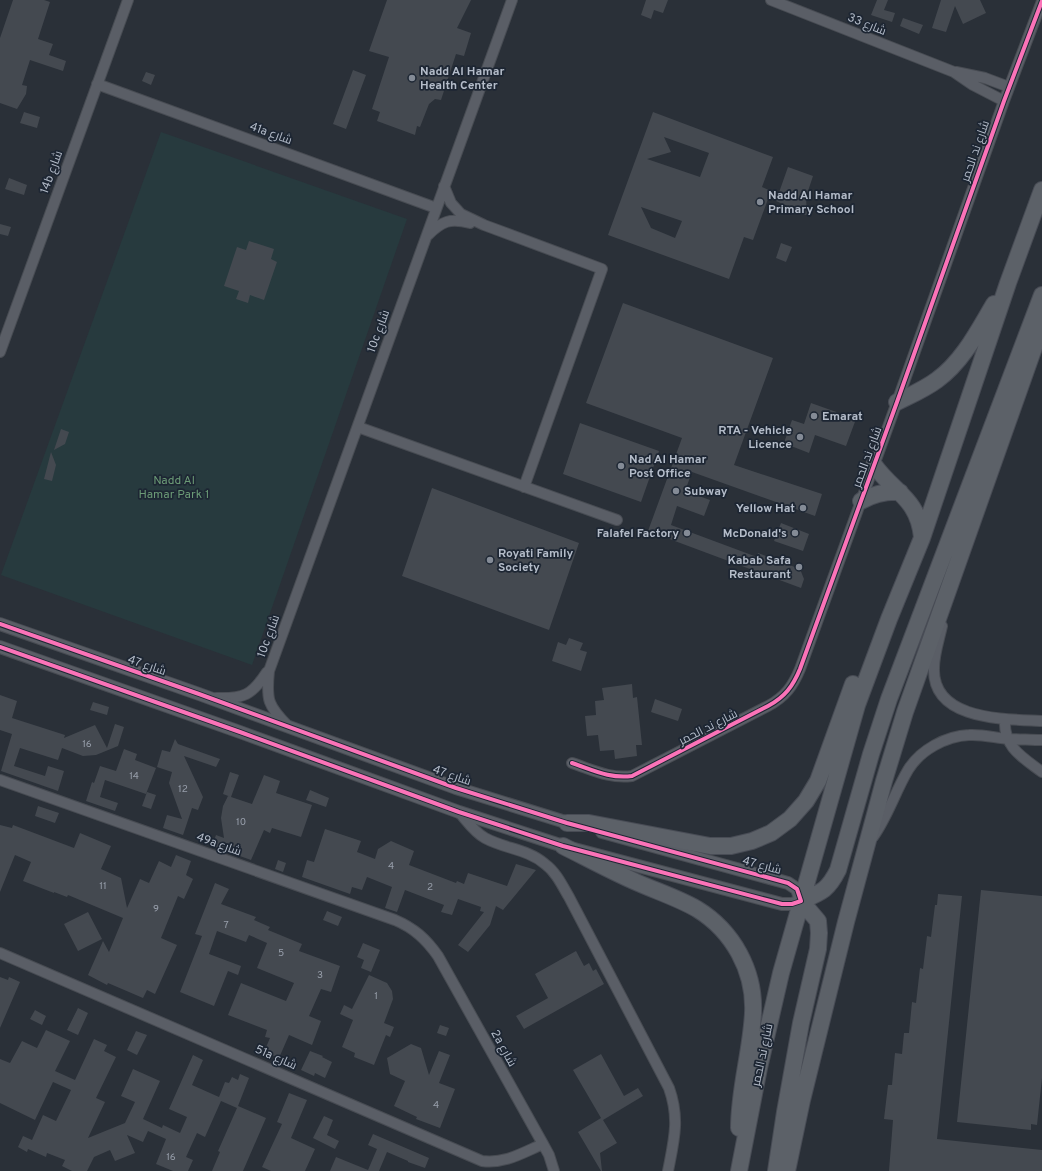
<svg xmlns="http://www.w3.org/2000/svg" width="1042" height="1171" viewBox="0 0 1042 1171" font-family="Overpass,Cairo,sans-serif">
<rect width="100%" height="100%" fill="#2a3038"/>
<path fill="#273a3e" d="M161,132L407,219L252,665L1,575Z"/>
<path fill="#444950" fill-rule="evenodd" d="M13,0H44L50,2L38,39L53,44L49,55L66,61L63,71L30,60L22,85L27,86L26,94L17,109L0,103V38Z
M387,0H471L457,28L471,33L464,56L456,54L441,100L435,99L429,104L420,127L417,126L415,135L377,121L380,112L372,109L389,57L369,51Z
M646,0H668L663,13L654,10L651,19L641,15Z
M877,0H888L884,10L895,13L892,22L871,15Z
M941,0H980L986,13L963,24L955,6L946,32L932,28Z
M903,18L923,25L919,34L900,26Z
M353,70L366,75L346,129L333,124Z
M146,72L155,75L151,85L142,81Z
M24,112L40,117L37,128L20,123Z
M653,112L773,157L762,187L771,191L753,240L744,237L729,279L608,235ZM664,137L709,153L700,177L647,159L671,152ZM641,207L682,221L675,238L651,228Z
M788,167L813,176L806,197L807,215L796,214V210L776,201Z
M9,178L27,185L24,195L5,189Z
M0,224L11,227L8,236L0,234Z
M249,241L274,249L271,259L277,262L264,300L250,295L248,303L236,299L239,291L224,286L237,247L246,250Z
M781,243L792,247L786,262L776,258Z
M623,303L773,358L734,465L822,494L815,516L692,472L685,491L710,500L704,516L677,506L671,525L757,557L758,553L800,569L804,579L801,588L648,531L682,438L586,403Z
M811,403L856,419L846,446L815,435L809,453L786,444L785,440L792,420L804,424Z
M580,423L659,451L641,502L563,474Z
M61,429L69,432L65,444L54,450Z
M51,452L56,465L52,481L44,479Z
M432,488L579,543L549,630L402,576Z
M781,523L809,534L803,551L774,541Z
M569,638L583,643L580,650L587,652L581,671L552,661L558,642L566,645Z
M632,684L633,698L637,697L642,745H636L637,756L615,759L614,750L600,751L598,735L587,736L585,716L596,715L595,701L604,700L602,688Z
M0,695L17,701L12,718L65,735L64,738L95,725L107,748L115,724L124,727L118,746L96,755L83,756L62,748L58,760L20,748L14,766L45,776L48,766L64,771L58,791L1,771L12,734L0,730Z
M655,699L682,709L678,721L651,712Z
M93,702L109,707L107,715L90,710Z
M175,739L178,744L220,759L216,767L184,756L203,797L198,810L192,808L183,835L163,828L167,815L182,819L169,783L172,772L157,767L162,750L170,752Z
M124,749L137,754L135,760L156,768L146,794L105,780L100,797L118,803L115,811L86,801L92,782L94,783L100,766L116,771Z
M230,772L239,775L231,797L223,794Z
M264,775L280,781L276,793L312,805L301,837L272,828L270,833L264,830L251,860L212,846L216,835L224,838L221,818L223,806L228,796L252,804Z
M310,790L329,798L326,807L306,800Z
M147,792L156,795L151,809L142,806Z
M38,806L59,813L55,823L35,816Z
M0,825L12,828L13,825L74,848L80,833L111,846L101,869L121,878L127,908L140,879L149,883L159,861L171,867L176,855L191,861L186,875L193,879L184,899L178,896L161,938L177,945L155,994L147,990L143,998L108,983L107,985L88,975L103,941L109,952L123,918L68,895L67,897L54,892V893L23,881L31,862L15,855L0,892Z
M325,829L361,841L357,852L375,859L378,849L391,841L414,851L409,865L456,883L457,881L464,884L468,873L507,886L516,864L536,870L503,910L496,906L490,925L468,952L458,945L484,912L480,911L481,907L458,899L452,915L441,912L444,905L405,890L397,912L385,908L392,887L367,877L362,890L352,887L350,894L302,877L307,860L314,862Z
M278,860L286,863L283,872L275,869Z
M215,883L229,889L221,904L256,917L254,920L270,927L268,930L302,944L299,951L340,966L331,992L321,989L309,1016L321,1021L312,1045L289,1035L279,1058L264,1052L270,1038L265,1037L267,1030L228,1015L241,983L286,1001L294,983L257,968L267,943L249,935L246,942L217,931L209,954L241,966L238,975L228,971L214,1006L180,992L202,936L195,934Z
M981,890L1042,896V1078L1037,1125L1031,1124V1130L957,1122Z
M938,894L962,896L937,1139L1042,1150V1171H889L893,1120L884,1119L888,1085H892L895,1053L902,1054L904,1033H909L912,1002L916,1003L920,968L923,969L927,936L931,937L935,905H937Z
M327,911L342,917L338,926L323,920Z
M88,912L102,939L78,951L64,924Z
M363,943L380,950L371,972L361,968L364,960L357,957Z
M576,951L584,966L589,963L593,971L596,969L604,984L524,1029L516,1016L548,998L535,974Z
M369,975L387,983L392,991L393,999L384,1023L394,1027L390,1037L386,1035L374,1065L354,1057L355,1053L342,1047L353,1020L340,1014L344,1005L352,1009Z
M0,977L8,980L9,977L20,982L0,1028Z
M78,1008L88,1013L78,1035L67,1030Z
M35,1010L46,1016L42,1025L30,1019Z
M440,1025L449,1028L446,1036L437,1033Z
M46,1030L70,1041L55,1071L75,1080L94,1039L107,1045L104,1051L116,1057L96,1098L105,1102L88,1138L125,1123L135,1102L121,1096L133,1069L160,1081L143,1119L162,1128L163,1125L180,1133L187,1117L169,1109L193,1055L203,1060L192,1085L219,1097L225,1082L229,1083L232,1077L238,1080L240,1074L249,1078L238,1106L266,1118L243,1171H212L220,1152L218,1151L237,1108L221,1101L205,1137L197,1133L186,1157L193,1160L188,1171H173L156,1164L166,1139L148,1131L143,1142L127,1135L135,1153L115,1161L110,1150L94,1157L87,1171H72L62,1166L65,1160L47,1153L46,1157L28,1149L27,1152L18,1147L23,1136L32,1140L43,1115L56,1121L71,1090L53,1082L35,1120L0,1103V1059L10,1063L22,1041L37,1048Z
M136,1031L147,1035L137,1055L127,1050Z
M411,1044L421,1048L429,1075L439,1051L450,1055L439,1083L455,1089L440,1128L416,1119L417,1117L394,1106L405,1081L390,1074L387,1058Z
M310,1051L323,1056L322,1057L332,1062L325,1078L315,1073L314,1076L301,1070Z
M601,1054L624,1096L638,1088L643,1096L603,1120L617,1143L600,1153L602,1171H601L578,1132L601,1118L573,1070Z
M289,1093L307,1100L291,1138L315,1149L305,1171H271L262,1167L282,1124L277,1122Z
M324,1116L333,1120L327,1135L339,1141L335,1149L313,1138Z
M373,1134L429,1158L425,1168L408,1162V1161L387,1152L379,1171H330L336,1157L368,1170L377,1149L368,1145Z"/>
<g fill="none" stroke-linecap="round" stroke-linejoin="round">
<g stroke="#484c53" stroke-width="12">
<path id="minor" d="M771,0L954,72L973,85L1004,101
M956,72L985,78L1009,87
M97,84L436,208
M444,186L451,203L461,214L484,225L602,269L524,487
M428,235C442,221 450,218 470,223
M0,352L128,0
M358,427L617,520
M942,626C939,640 934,654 934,668C932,721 1006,719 1042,721
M216,698C244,699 252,695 267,672
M1005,719C1003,747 1022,757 1042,772
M288,726C268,706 266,700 269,671L512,0
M572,763C593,770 610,779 632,776L768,706C785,697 793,686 800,669L897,402L1004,101L1042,1
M0,780L395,920C414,928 426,939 438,956L543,1144L549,1155L554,1171
M459,812C467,821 474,832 485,838C505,849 528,849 545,864C556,872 562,885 569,897L669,1088C680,1119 674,1140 668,1171
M873,837C888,816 895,792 908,770C920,750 946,736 969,735C982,734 996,738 1009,739C1020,739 1031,740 1042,740
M0,953L482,1161C505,1164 522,1153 543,1144"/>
</g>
<g stroke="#484c53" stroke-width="14">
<path id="tertiary" d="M0,624L199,694L456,788L575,825
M0,647L240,732L459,812L563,846L782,904H792L801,901L797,889L788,883L602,832"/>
</g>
<g stroke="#484c55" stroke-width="18">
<path id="primary" d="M897,402C911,395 925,389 937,380C963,361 978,331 994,304
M874,465C894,493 918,498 922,537
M861,501C874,494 885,491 900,492
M567,823H589L710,846H731L752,841L771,833L790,819L806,801L818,781L853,684
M563,846C587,858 611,871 636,882C656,891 678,898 697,909C733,931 755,971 753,1013C751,1052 739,1089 739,1128
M739,1171L759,1068L781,973L857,705L889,619L922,538L1008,283L1042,190
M776,1171L785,1112L801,1023L818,949L819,933L818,921L801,901C822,892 828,890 838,870L871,754L889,699L1042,295
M787,1171L802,1100L846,922L884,781L905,712L1042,325"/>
</g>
<use href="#minor" stroke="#5a5e66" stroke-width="10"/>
<use href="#tertiary" stroke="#5a5e66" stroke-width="12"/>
<use href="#primary" stroke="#5c6168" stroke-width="16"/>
<g stroke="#1d2633" stroke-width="6">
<path id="cycleway" d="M0,624L199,694L456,788L567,823L788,883L797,889L801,901L792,904H782L563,846L459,812L240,732L0,647
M572,763C593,770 610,779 632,776L768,706C785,697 793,686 800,669L897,402L1004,101L1042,1"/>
</g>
<use href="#cycleway" stroke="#fb73b8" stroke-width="4"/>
</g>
<g fill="#848b96" stroke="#1d2633" stroke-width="1.5">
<circle cx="412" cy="78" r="4"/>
<circle cx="760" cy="202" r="4"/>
<circle cx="814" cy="416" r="4"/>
<circle cx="800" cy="437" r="4"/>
<circle cx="621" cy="466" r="4"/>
<circle cx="676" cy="491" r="4"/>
<circle cx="803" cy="508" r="4"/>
<circle cx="687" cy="533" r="4"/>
<circle cx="795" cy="533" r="4"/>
<circle cx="490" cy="560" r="4"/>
<circle cx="799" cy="567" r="4"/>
</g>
<g text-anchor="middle" stroke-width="3.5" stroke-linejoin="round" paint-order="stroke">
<g font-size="10" fill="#989fab">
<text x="87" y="747">16</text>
<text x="134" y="779">14</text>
<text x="183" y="792">12</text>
<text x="241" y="825">10</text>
<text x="391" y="869">4</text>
<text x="103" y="889">11</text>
<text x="430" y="890">2</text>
<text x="156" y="912">9</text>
<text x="226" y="928">7</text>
<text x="281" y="956">5</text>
<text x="320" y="978">3</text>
<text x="376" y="999">1</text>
<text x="436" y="1108">4</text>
<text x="171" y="1160">16</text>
</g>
<g font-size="12" fill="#b4bcc9" stroke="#1d2633">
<text transform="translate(867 24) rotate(22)" y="4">شارع 33</text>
<text transform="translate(271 133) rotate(20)" y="4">41a شارع</text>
<text transform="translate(975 151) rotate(-71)" y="4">شارع ند الحمر</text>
<text transform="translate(51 172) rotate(-70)" y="4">14b شارع</text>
<text transform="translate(378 331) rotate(-70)" y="4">10c شارع</text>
<text transform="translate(867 457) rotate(-70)" y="4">شارع ند الحمر</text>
<text transform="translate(268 636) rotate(-70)" y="4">10c شارع</text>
<text transform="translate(147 665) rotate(19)" y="4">شارع 47</text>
<text transform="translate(708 727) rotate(-27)" y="4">شارع ند الحمر</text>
<text transform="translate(452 775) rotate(19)" y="4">شارع 47</text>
<text transform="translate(219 844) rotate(20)" y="4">49a شارع</text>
<text transform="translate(762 865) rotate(15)" y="4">شارع 47</text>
<text transform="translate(504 1048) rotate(61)" y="4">2a شارع</text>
<text transform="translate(762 1055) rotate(-78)" y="4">شارع ند الحمر</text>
<text transform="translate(276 1057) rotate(24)" y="4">51a شارع</text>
</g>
<g font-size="12" font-weight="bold" fill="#b4bcc9" stroke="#1d2633" text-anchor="start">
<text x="420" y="75">Nadd Al Hamar<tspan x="420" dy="14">Health Center</tspan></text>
<text x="768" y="199">Nadd Al Hamar<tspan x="768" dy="14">Primary School</tspan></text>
<text x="822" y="420">Emarat</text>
<text x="792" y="434" text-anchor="end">RTA - Vehicle<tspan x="792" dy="14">Licence</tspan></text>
<text x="629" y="463">Nad Al Hamar<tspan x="629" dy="14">Post Office</tspan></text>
<text x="684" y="495">Subway</text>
<text x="795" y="512" text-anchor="end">Yellow Hat</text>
<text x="679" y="537" text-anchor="end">Falafel Factory</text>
<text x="787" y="537" text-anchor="end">McDonald's</text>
<text x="498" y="557">Royati Family<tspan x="498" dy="14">Society</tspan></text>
<text x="791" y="564" text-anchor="end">Kabab Safa<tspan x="791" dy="14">Restaurant</tspan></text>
</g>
<g font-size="12" fill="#6b9a76" stroke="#1d2633">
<text x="174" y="484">Nadd Al<tspan x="174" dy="14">Hamar Park 1</tspan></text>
</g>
</g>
</svg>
